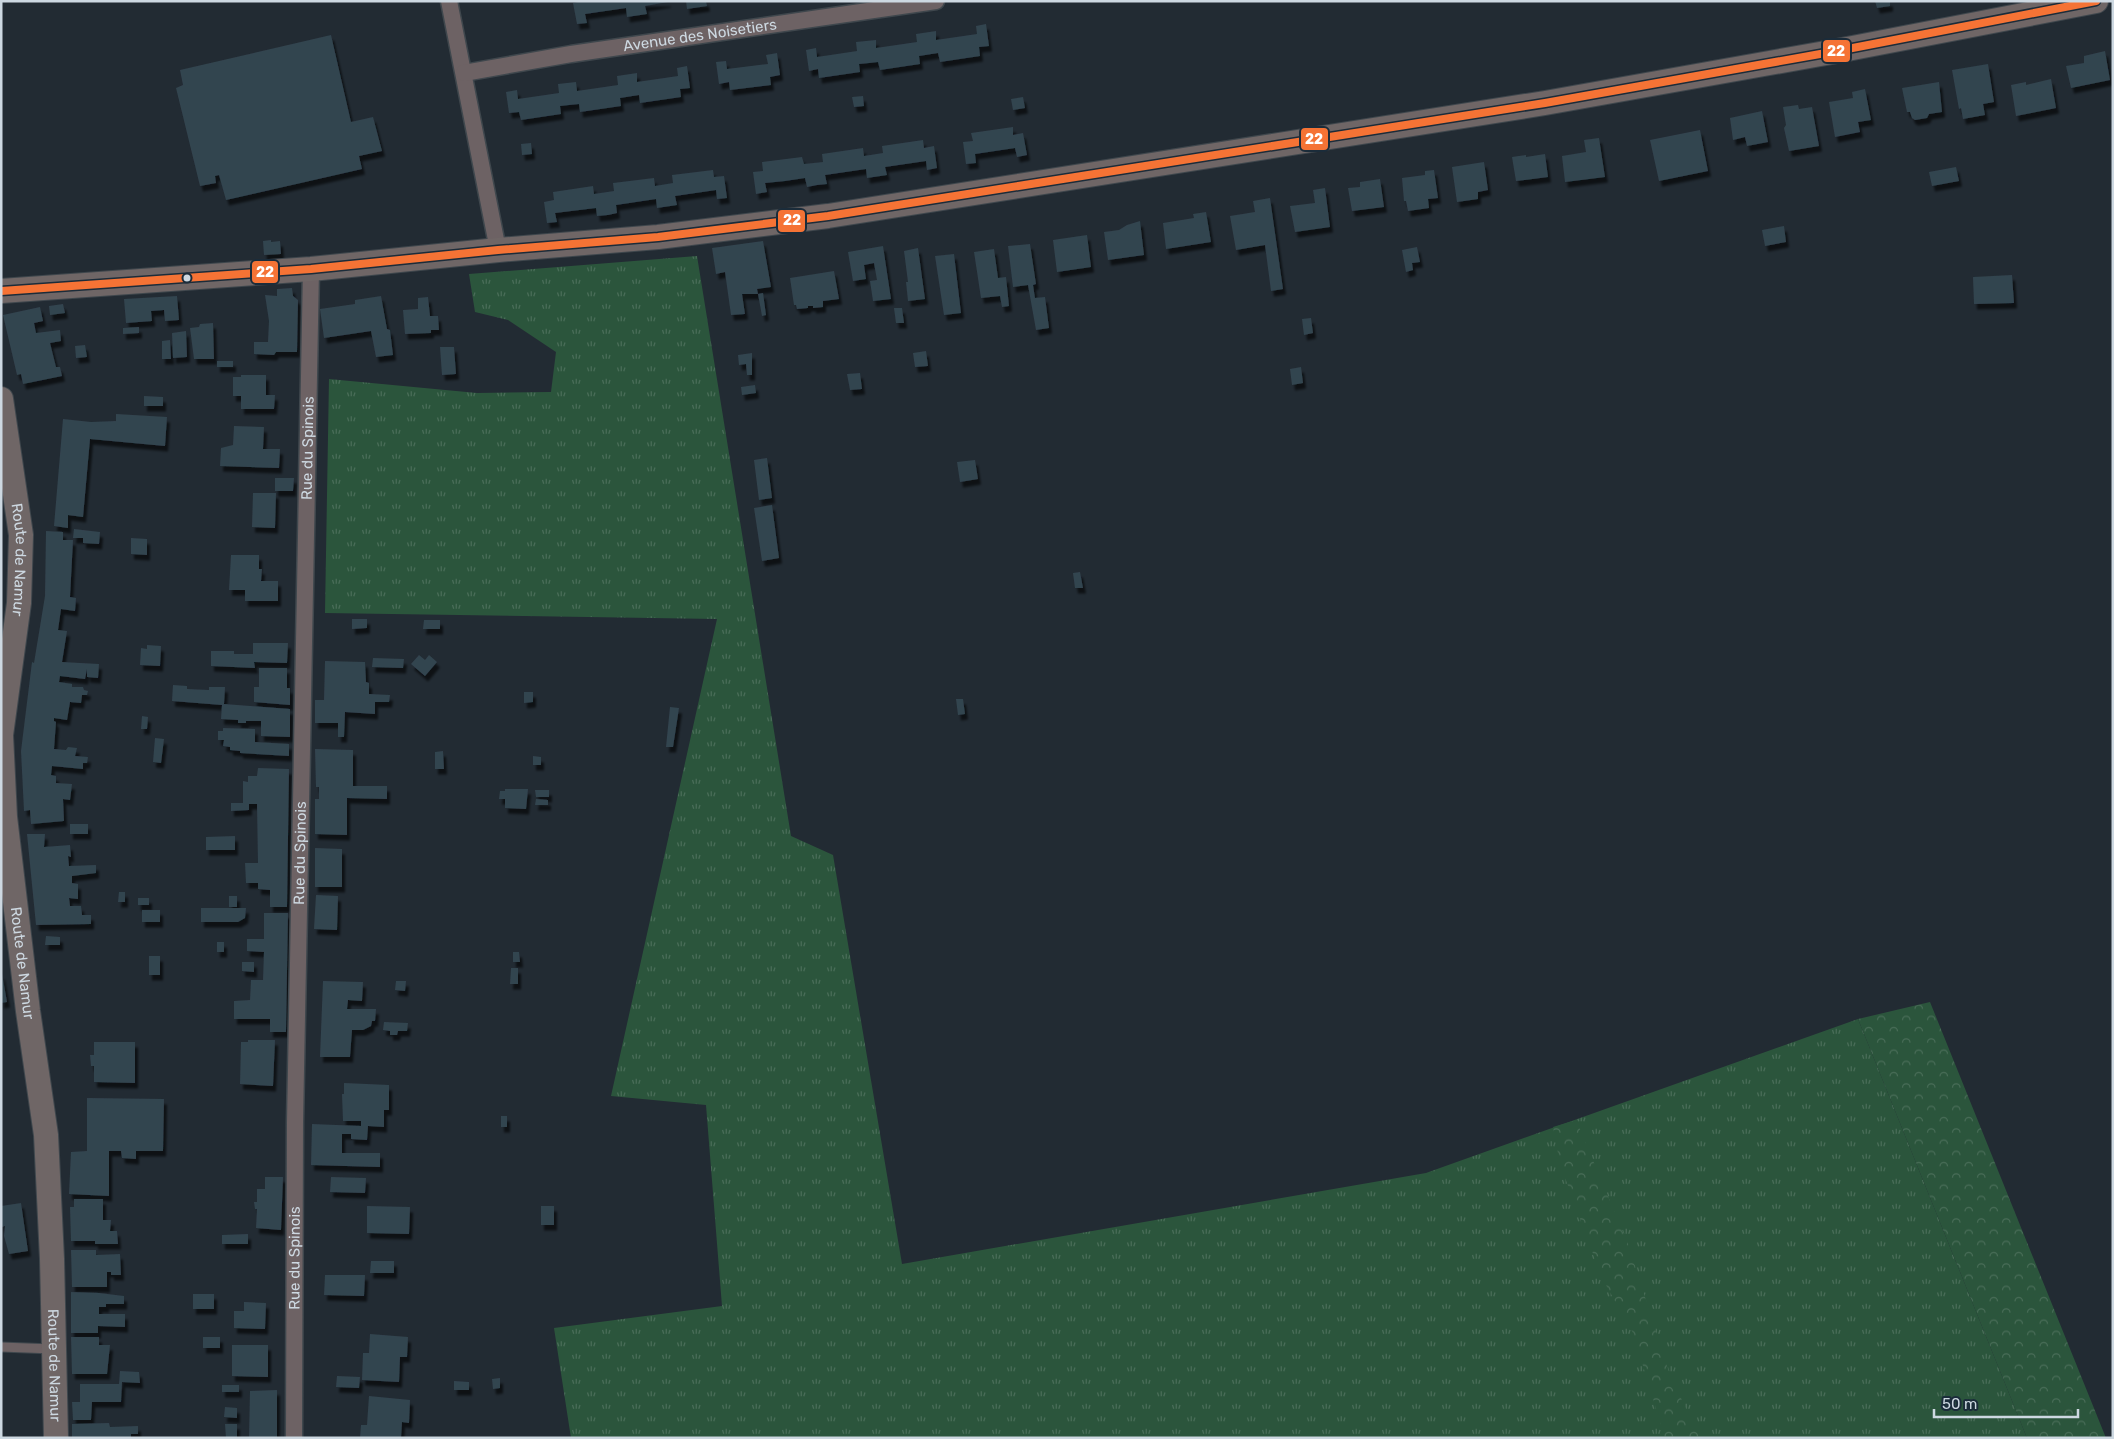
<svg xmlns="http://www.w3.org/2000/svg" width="2114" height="1439" viewBox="0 0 2114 1439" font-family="Rubik,sans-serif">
<defs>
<pattern id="grass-tufts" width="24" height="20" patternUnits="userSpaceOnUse" patternTransform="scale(1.25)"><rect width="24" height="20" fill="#2b553c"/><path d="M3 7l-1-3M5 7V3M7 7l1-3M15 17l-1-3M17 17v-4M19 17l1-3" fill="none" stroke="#496d58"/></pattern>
<pattern id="forest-crowns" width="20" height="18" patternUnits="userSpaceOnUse" patternTransform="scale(1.25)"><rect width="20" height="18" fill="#2b553c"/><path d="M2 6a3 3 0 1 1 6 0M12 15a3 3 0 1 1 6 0" fill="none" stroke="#496d58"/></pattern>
<filter id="shadow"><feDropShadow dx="3" dy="5.5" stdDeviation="1" flood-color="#0009"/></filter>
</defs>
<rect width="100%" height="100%" fill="#222b33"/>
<path fill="url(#grass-tufts)" d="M697,256L791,836L833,855L902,1264L1426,1173L1858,1019L2027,1438H571L554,1328L722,1306L706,1105L611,1096L717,619L325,613L329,379L477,393L551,392L556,352L508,320L475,312L469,274Z"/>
<path fill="url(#forest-crowns)" d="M1930,1002L2106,1438H2027L1858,1019Z
M1576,1120L1628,1244L1670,1375L1700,1438H1665L1633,1333L1602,1278L1560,1164L1553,1127Z"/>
<path fill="#33444f" filter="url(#shadow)" d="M583,1H668V2L645,6L647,14L627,17L626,8L585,14L587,23L577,24L573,3Z
M686,1H706L707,6L687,9Z
M1875,1H1890V6L1877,8Z
M986,24L989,46L979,47L980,56L940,62L938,53L919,56L920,64L880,70L878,62L869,63L859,64L860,72L819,78L818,69L809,71L806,50L816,48L817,57L857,51L856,42L876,40V48L917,42L916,34L936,31V40L977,34L976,26Z
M331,35L351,122L373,117L382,151L359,156L362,169L226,200L219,175L215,176L216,183L200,186L176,88L183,85L180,70Z
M2105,51L2110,80L2071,88L2066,66L2084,63V56Z
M777,53L780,75L770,77L771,85L730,90L729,82L719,84L716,62L726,61L727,69L768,64L766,55Z
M1988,64L1994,102L1983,104L1985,115L1963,119L1961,108L1959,109L1952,70Z
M687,66L690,88L680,89L681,97L640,103L639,95L620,98L621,106L580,112L579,104L569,105L560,106L561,114L521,120L519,112L509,113L506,92L517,90L518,99L559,93L558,84L576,82L577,91L618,85L617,76L637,73V82L678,76L677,68Z
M2051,79L2056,108L2016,116L2011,85L2026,82V85Z
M1939,82L1942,112L1929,114L1927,118L1915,120L1912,118L1910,112H1907L1902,88Z
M1865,89L1871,120L1858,122L1860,132L1835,137L1829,102L1853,98L1852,92Z
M863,96L864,106L854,107L852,97Z
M1023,97L1025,108L1013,110L1011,99Z
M1798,105L1799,109L1812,107L1819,146L1789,151L1784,128L1786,125L1783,107Z
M1762,111L1768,142L1747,146L1745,137L1733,140L1730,118Z
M1013,127V135L1023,133L1027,155L1017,157L1015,148L975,154L976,163L966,164L963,142L973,141L971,133Z
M1700,130L1708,171L1659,181L1650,140Z
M1599,138L1605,177L1565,182L1562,156L1586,152L1584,140Z
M923,140L924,148L934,146L937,168L927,170L926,161L885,167L887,175L867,178L866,169L825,175L827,184L817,185L807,187L805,178L785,181L765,183L767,192L756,194L753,172L763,171L762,162L802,157L804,164L823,162L822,154L863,148L864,156L883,153L882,146Z
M531,143L532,154L522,155L521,144Z
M1545,154L1548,177L1516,181L1512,157L1526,155V157Z
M1484,162L1488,190L1478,192V199L1457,202L1452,167Z
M1956,167L1959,181L1932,186L1929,172Z
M713,170L714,177L724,176L727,198L717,199L716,190L675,196L677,205L657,208L656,199L616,205L617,213L608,215L597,216L596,208L555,213L557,222L547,223L544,202L554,200L553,192L593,186L594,194L614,191L613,183L654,178L655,186L673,183L672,175Z
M1434,170L1438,198L1428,199L1429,208L1408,211L1406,201H1404L1402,178L1425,175V171Z
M1380,179L1384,207L1352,211L1348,188L1360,187V182Z
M1325,188L1330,227L1295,232L1290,206L1315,203L1313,190Z
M1270,198L1283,289L1271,291L1265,245L1236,250L1230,216L1255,212L1253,201Z
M1206,212L1211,242L1166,249L1163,223L1194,218L1193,214Z
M1140,221L1144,255L1108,260L1104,232L1119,230L1127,225Z
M1784,226L1786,242L1765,246L1762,230Z
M1087,235L1091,267L1057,272L1053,240Z
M271,240V242L280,241L281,254L264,255L263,241Z
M763,241L771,287L757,289L758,294H742L745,314L731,315L725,272L716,274L712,248Z
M1030,244L1036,284L1033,285L1035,298L1045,297L1049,328L1036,330L1028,285L1013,287L1008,246Z
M883,246L891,299L873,301L870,281L877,280L874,263L864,265L866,279L853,281L848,252Z
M1417,247L1420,262L1412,263L1413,270L1406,272L1402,250Z
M918,248L925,299L908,301L906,282H908L904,251Z
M994,249L998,278L1006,277L1009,306L1002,307L1000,296L981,298L974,252Z
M954,254L961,313L944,315L935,256Z
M834,271L839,299L823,301V307L813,308V306H808V308L797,309L796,305H794L790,278Z
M2012,275L2014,303L1974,304L1973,277Z
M292,288L293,296L298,300L297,352H276L274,355L254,354V342H268L269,321L265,295L277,296V289Z
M763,293L766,315L762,316L758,294Z
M177,296L179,320L165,321L164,310L151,311L152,321L126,323L124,299Z
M381,296L387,329L390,330L393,355L376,357L371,331L324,338L320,309L355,304V300Z
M428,297L430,316H438L439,330H431V333L405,334L403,310L418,309V298Z
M63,304L65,313L50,315L49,306Z
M40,307L43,321L34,323L36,333L60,330L61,341L50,343L56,367H60L62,376L23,384L21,374L17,375L3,315Z
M894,308H902L904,323H896Z
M1311,318L1313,333L1304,335L1302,319Z
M213,323L214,359H194L190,328L199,327L200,324Z
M139,327V333L123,334V328Z
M186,331L187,357L173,358L172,333Z
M170,340L171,359H162V341Z
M85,345L87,357L76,358L75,346Z
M440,347H454L456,374L442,375Z
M926,351L928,366L915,367L913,353Z
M752,353V375H747L746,364L739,365L738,355Z
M217,361H233V367H217Z
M1301,367L1303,383L1292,385L1290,369Z
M860,373L862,389L850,390L847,374Z
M241,375H266V395H275L274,409H241V396H233V377H241Z
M755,385L756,393L742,395L741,387Z
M144,396L163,397V406H144Z
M116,414L167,417L165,446L90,439L83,517L68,515V528L54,526L63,419L91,422L116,421Z
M234,426L264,427L263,449H280L279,468L220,466L221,448L233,445Z
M767,458L772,498L759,500L754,460Z
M975,460L978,479L960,482L957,462Z
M275,478H294L293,491H275Z
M253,493H276L275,528L252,527Z
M772,505L779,558L762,561L754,508Z
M74,529L100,532L99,544L83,543V538H73Z
M46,531L63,532V540H73L70,597L76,598L75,611L61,609L58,630L67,631L62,662L99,664L98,678L87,677V669L85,679L60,676L59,682L72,684V687H83L84,690L88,691L87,695H82L81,703L70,702L67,720L54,718V721L56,722L54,749L66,750L68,747L77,748L75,756L88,757L87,763H83V769L52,766L51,775L56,776V783L72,784L70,800L63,799L64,821L31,824L30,810L24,811L21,751L32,662L34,663L45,596Z
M131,538L147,539V555L131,554Z
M231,555H259V569H262L261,581H278V601H245V590H229Z
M1080,572L1083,588H1075L1073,573Z
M352,619H367V628L352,629Z
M424,620H440V629H423Z
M253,643H288L287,663L254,662L255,668L211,666V651H234V654H253Z
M147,645L161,646L160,666L140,665L141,648L147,649Z
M419,655L425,660L429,655L437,662L425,676L411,664Z
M373,658L404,659L403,668L372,667Z
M325,661L365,662L366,682L369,683V694L390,695L389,702H375V714L345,712L344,737H338V723H315V700H324Z
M259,668H287V688H290V705L254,702V687H259Z
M173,685L187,686V689L209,690V687H225L224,704L290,709V737L261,736V721H246V723H238V720L221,719L222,705L172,701Z
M524,692H533V702L524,703Z
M956,699H963L965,714L958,715Z
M670,707L679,708L673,747H666Z
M142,716L148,717L147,729H141Z
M223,728L255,729V742L289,744V756L240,753V751L230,750V747L223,746L224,740H218V731H223Z
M155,738L164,739L161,763L153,762Z
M315,749L353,750V786H387V799L347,798V835L315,834V799H319V787H316Z
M443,751L444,769H435V752Z
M533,756L541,757V765H533Z
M258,768L289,769L287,907H270V890L258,889V883H246L245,863H258L257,804H249V810L231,811V803H243V781L248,782V776H257Z
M505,789H528L526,809L505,808V799H499L500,791H505Z
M535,790H549V797H536Z
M536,799L548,800V805H535Z
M70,824H88V834H70Z
M27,834H45L44,847L70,845L71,857L68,856L69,866L96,865V873L72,876V883L78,884V899L69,898L70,906H81L82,915H91V924L36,925Z
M235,836V850H206V837Z
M315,848L342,849V887H315Z
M119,892H125V902H118Z
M316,895L338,896L337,930L314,929Z
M229,896H237V907H229Z
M138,898H149V905H138Z
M201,908H246L245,918L238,922H201Z
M142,910H160V922H142Z
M264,913H288L286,1032H270V1019H234V1001L250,1000L251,980H263L264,952L247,951V939H264Z
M46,936L60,937V945H45Z
M217,942H224V952H217Z
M513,952H519L520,962H513Z
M149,956H160V975H149Z
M242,962H254V972L242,971Z
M511,968H518V984H510Z
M1,974H2L7,1002L1,1003Z
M323,981L363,982L362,1001L348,1000L347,1009H376L375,1021H372L371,1026L363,1030H352L350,1057H320Z
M396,981H406L405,991L395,990Z
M384,1022L408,1023L407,1031H398L397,1035H390V1031L383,1030Z
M248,1040H275L273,1086L240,1084L241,1042H248Z
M94,1042H135V1083L94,1082V1066H91L90,1055H94Z
M344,1083L389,1085V1110H384V1127L368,1126L367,1140L351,1139V1134H342V1153H380V1167L311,1165L312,1124L361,1126V1121H343L342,1094H344Z
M87,1098L164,1099L163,1151H136V1159L122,1158L121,1151H109V1196L69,1194L71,1152L87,1151Z
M501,1116H507V1127H501Z
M265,1177H283L281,1230L256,1228L257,1209H255L254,1202H257V1189H265Z
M331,1177L366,1178L365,1193L330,1192Z
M74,1199H103V1220H111L110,1231H117L118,1244H95V1241H71L70,1207H74Z
M21,1203L28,1251L9,1254L4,1236L5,1226L2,1227L1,1225V1206Z
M367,1206L410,1207L409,1234L367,1233Z
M541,1206H554V1225H541Z
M248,1234V1244H222V1235Z
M71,1250H96V1255L120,1254L121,1275H111V1272H107V1287H72Z
M371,1261H394V1273H370Z
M325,1275H365L364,1296L324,1295Z
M71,1292L99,1293L124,1296V1304H106V1307H99V1314H125V1327L98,1326V1333H71Z
M193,1294H214V1309H193Z
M244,1302L266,1303L265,1329L234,1328V1311H244Z
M370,1334L408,1337L407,1357H400L399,1382L362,1380L363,1353H369Z
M71,1337H99V1345H110L107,1374H72Z
M203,1337H220V1348H203Z
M232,1345H268V1377L232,1376Z
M120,1371L139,1372L140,1383L122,1382L121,1402H92L91,1420H73L72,1402H80V1384H119Z
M337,1376L360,1377L359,1388L336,1387Z
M500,1378V1388L493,1389L492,1379Z
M454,1381L469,1382V1390H454Z
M222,1385H239V1392H222Z
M277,1390V1438H249L250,1391Z
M369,1396L410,1400L409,1423L402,1422L401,1438H360L361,1425H367Z
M225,1407L237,1408V1418L224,1417Z
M109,1423L110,1427L138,1426V1434H131V1438H72V1424Z
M225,1424H237V1438H226Z"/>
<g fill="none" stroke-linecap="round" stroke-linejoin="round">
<g stroke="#3f474d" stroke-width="11">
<path id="lane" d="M1,1347L53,1349"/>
</g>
<g stroke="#3f474d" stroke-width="19">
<g id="street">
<path d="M449,1L498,250"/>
<path id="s1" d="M464,73L571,54L936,1"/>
<path id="s2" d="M294,1438L295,1123L311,269"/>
</g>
</g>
<g stroke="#3f474d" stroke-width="26">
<g id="secondary">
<path d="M1,291L311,269L498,250L658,237L828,216L1545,103L1837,51L2096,1"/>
<path id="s3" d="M1,399L21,535L19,603L1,735L5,817L28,1011L46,1135L52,1259L56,1438"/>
</g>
</g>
<use href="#lane" stroke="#6d6264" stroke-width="9"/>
<use href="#street" stroke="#6d6264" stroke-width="16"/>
<use href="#secondary" stroke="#6f6666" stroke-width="24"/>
<g stroke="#1b2c3a" stroke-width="11">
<path id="bus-1" d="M1,291L311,269L498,250L658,237L828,216L1545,103L1837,51L2096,1"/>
</g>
<use href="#bus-1" stroke="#f57335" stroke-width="8"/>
</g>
<circle fill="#cdd8e1" stroke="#1b2c3a" stroke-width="2" cx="187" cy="278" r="4.5"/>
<g text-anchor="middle" stroke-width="4" stroke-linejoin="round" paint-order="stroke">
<g font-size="15" fill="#cdd8e1" stroke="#1b2c3a">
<text dy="5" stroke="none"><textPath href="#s1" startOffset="239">Avenue des Noisetiers</textPath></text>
<text dy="5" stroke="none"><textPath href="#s2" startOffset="990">Rue du Spinois</textPath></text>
<text dy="5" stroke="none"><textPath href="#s3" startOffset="162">Route de Namur</textPath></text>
<text dy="5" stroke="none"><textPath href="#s2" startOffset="585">Rue du Spinois</textPath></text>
<text dy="5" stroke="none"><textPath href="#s3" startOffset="568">Route de Namur</textPath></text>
<text dy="5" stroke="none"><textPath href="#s2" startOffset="180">Rue du Spinois</textPath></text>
<text dy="5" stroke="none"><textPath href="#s3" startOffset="972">Route de Namur</textPath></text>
</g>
</g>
<g stroke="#1b2c3a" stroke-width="2">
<rect x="1822" y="39" width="29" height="24" rx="5" fill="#f57335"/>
<rect x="1300" y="127" width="29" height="24" rx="5" fill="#f57335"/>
<rect x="777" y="209" width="29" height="24" rx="5" fill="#f57335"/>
<rect x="251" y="260" width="28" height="24" rx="5" fill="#f57335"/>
</g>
<g font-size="14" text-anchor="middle" font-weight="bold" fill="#fff">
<text x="1836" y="56">22</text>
<text x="1314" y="144">22</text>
<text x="792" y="225">22</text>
<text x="265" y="277">22</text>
</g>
<rect width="2114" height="1439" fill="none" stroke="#cdd8e1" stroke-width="5"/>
<path d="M1934 1409v8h144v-8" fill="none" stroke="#cdd8e1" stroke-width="2.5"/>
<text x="1942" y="1409" font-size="15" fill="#cdd8e1" stroke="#1b2c3a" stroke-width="4" paint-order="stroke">50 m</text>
</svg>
